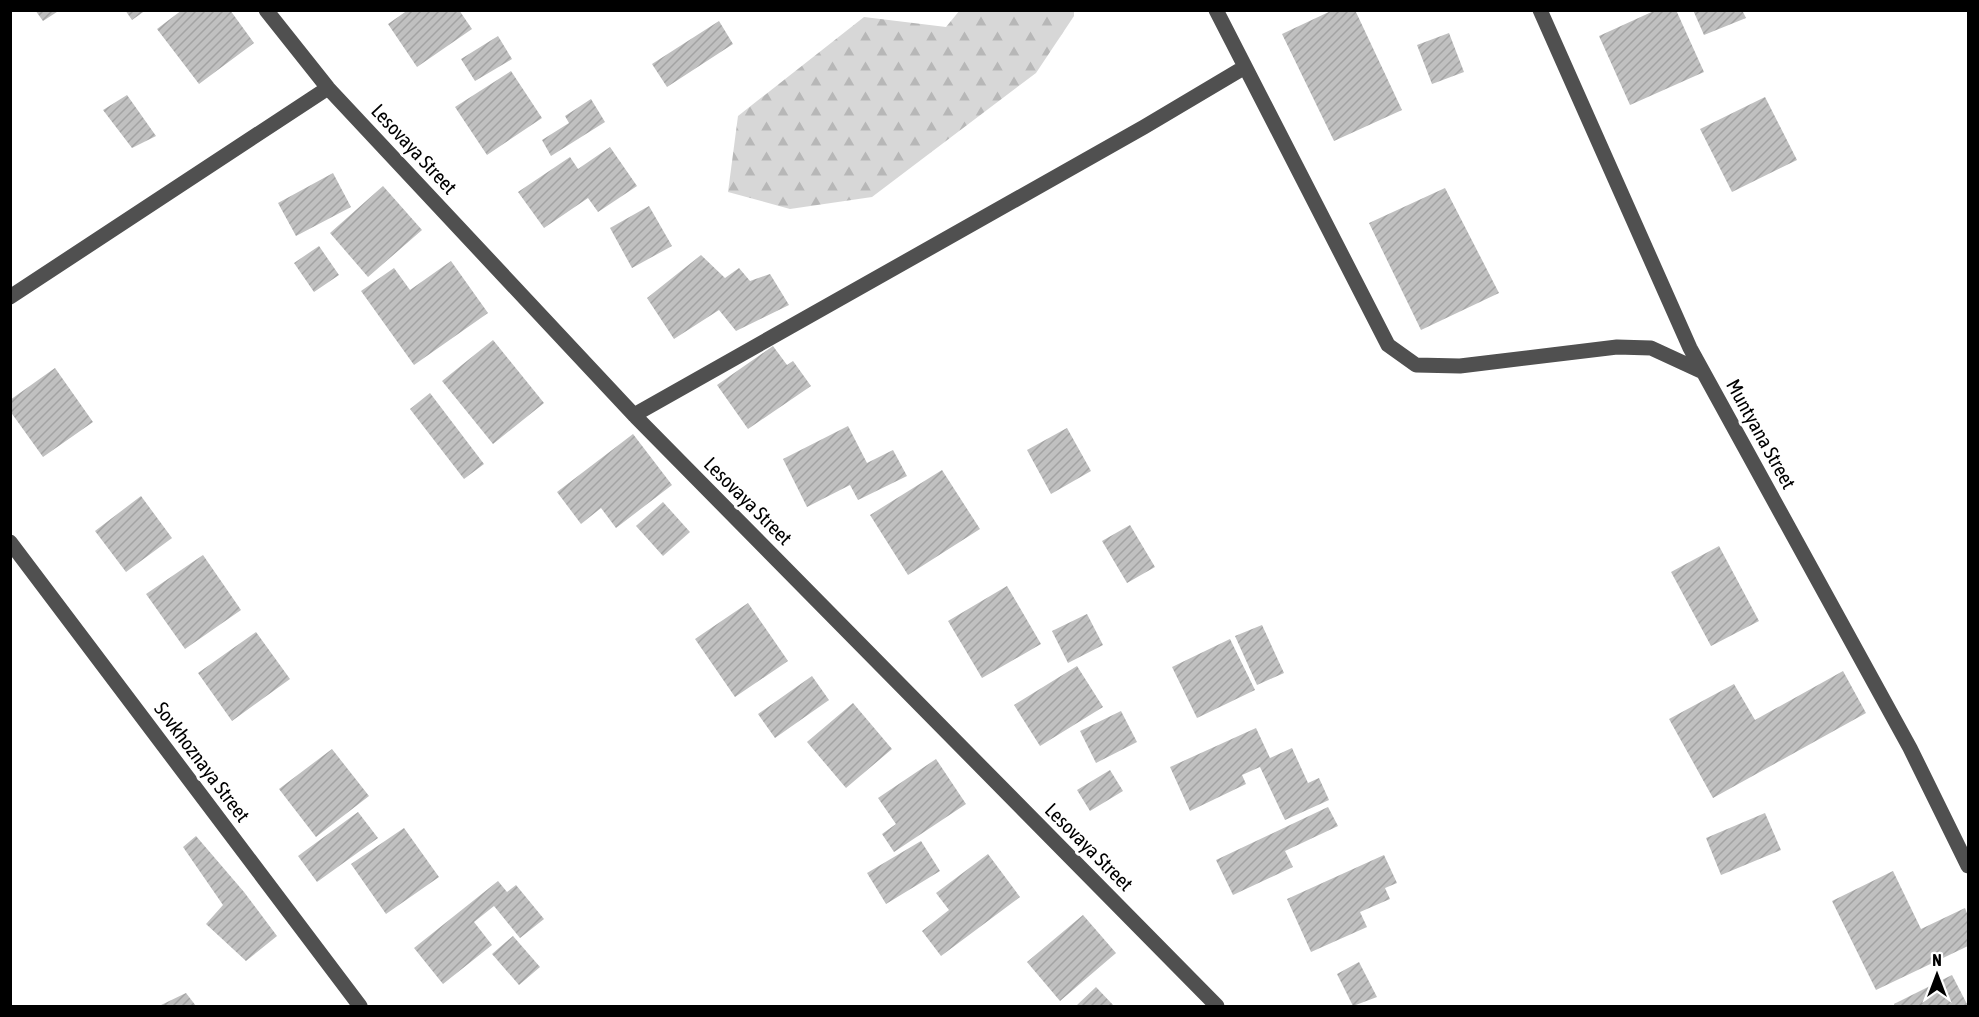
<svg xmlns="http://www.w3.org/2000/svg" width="1979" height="1017" viewBox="0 0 1979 1017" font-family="'Asap Condensed',sans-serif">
<defs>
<pattern id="forest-firs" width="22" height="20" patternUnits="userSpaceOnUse" patternTransform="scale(1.5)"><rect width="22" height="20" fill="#d7d7d7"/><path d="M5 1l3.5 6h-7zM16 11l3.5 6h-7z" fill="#b7b7b7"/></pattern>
<pattern id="building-hatch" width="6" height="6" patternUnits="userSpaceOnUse" patternTransform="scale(1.5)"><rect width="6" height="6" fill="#c0c0c0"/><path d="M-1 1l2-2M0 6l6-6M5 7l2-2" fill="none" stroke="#a3a3a3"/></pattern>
</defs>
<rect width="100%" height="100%" fill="#fff"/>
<path fill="url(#forest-firs)" d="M960,10L1074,11V16L1036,73L872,197L790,209L728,192L738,116L864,17L946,27Z"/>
<path fill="url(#building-hatch)" d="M35,10H60L43,21Z
M125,10H146L132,20Z
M182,10H230L254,43L199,84L157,29Z
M408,10H459L472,29L417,67L388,24Z
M1333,10H1355L1402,110L1334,141L1282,34Z
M1656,10H1676L1704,72L1630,105L1599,36Z
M1693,10H1742L1746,18L1704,35Z
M719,21L733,44L667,87L652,64Z
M1449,33L1464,72L1432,84L1417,45Z
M498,36L512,59L475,81L461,59Z
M511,71L542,118L487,155L455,107Z
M127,95L156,136L132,148L103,110Z
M1765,97L1797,160L1732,192L1700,129Z
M591,99L605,122L551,156L542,140L569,123L565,116Z
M610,147L637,186L598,212L588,198L544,228L518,192L570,157L578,169Z
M333,173L351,207L296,236L278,203Z
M383,186L422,230L368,277L330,233Z
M1445,188L1499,293L1421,330L1369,223Z
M649,206L672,246L632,268L610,228Z
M319,246L339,275L314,292L294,263Z
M701,255L725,278L739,268L750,281L770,274L789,305L736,331L719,310L674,339L647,298Z
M451,261L488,313L414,365L361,291L394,268L410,290Z
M493,340L544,403L493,444L442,381Z
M773,346L787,365L793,361L811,386L748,429L717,385Z
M55,368L93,422L43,457L10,411V400Z
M430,393L484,464L464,479L410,409Z
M848,426L867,463L893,450L907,476L858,500L850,485L807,507L783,459Z
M1067,428L1091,471L1051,494L1027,450Z
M633,434L672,485L616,528L601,508L581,524L557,492Z
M942,470L980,529L908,575L870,515Z
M141,496L172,538L126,572L95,531Z
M663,502L690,532L663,556L636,526Z
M1130,525L1155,567L1127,583L1102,541Z
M1719,546L1759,621L1711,646L1671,572Z
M203,555L241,610L185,649L146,594Z
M1007,586L1041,644L982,678L948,621Z
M748,603L788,661L735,697L695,639Z
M1087,614L1103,645L1068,663L1052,631Z
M1262,625L1284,673L1257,685L1235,636Z
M256,632L290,679L232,721L198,673Z
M1230,639L1255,690L1197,718L1172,667Z
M1077,666L1103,707L1040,746L1014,705Z
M1843,671L1866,713L1713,798L1669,719L1734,684L1755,720Z
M812,676L829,700L775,738L758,714Z
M853,703L892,749L846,788L807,742Z
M1121,711L1137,742L1096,763L1080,731Z
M1256,728L1270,758L1292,748L1308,783L1319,778L1329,800L1285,820L1260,767L1242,775L1246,784L1190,811L1170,767Z
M332,749L369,796L316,837L279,789Z
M936,759L966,804L894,852L882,834L896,824L878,798Z
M1110,770L1123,791L1090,811L1077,790Z
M1328,807L1338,826L1285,851L1293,867L1233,895L1216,860Z
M358,812L378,838L317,882L298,856Z
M1765,813L1781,850L1721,875L1706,838Z
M404,828L439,877L386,914L351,864Z
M196,836L244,892L277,936L246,961L206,924L223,905L183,847Z
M921,841L940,871L886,904L867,873Z
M988,854L1020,897L941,956L922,931L949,910L936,893Z
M1384,855L1397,883L1385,888L1390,899L1360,912L1367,927L1311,952L1287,899Z
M1893,871L1921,929L1965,908L1968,916V946L1876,990L1832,901Z
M498,881L507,892L516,885L544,919L520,938L494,906L474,922L492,945L443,984L414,948Z
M1083,915L1116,953L1060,1001L1027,962Z
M513,936L540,967L519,985L492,954Z
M1359,962L1377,997L1353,1006L1337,974Z
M1952,975L1968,1006H1895L1894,1004Z
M1096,987L1114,1006H1078L1077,1005Z
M186,993L196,1006H159Z"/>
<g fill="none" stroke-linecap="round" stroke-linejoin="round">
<path stroke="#505050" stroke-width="15" d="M266,10L328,88L634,415L1217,1006
M1216,10L1388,345L1416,365L1460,366L1617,347L1651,348L1703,372
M1540,10L1690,348L1910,748L1968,866
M10,297L328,88
M634,415L1144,127L1245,67
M10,542L360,1006"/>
</g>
<g text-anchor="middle" stroke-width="6" stroke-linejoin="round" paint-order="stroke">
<g font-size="20" fill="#000" stroke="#fff">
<text transform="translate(414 149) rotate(47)" y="7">Lesovaya Street</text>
<text transform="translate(1761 434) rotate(61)" y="7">Muntyana Street</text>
<text transform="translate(748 501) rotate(45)" y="7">Lesovaya Street</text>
<text transform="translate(202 762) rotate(53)" y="7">Sovkhoznaya Street</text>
<text transform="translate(1089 847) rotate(45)" y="7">Lesovaya Street</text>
</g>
</g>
<rect width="1979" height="1017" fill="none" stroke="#000000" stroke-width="24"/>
<g transform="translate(1937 975)" stroke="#ffffff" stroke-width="4.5" paint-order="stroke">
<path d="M0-4.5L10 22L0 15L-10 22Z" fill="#000000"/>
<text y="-9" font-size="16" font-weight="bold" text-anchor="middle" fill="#000000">N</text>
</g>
</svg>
